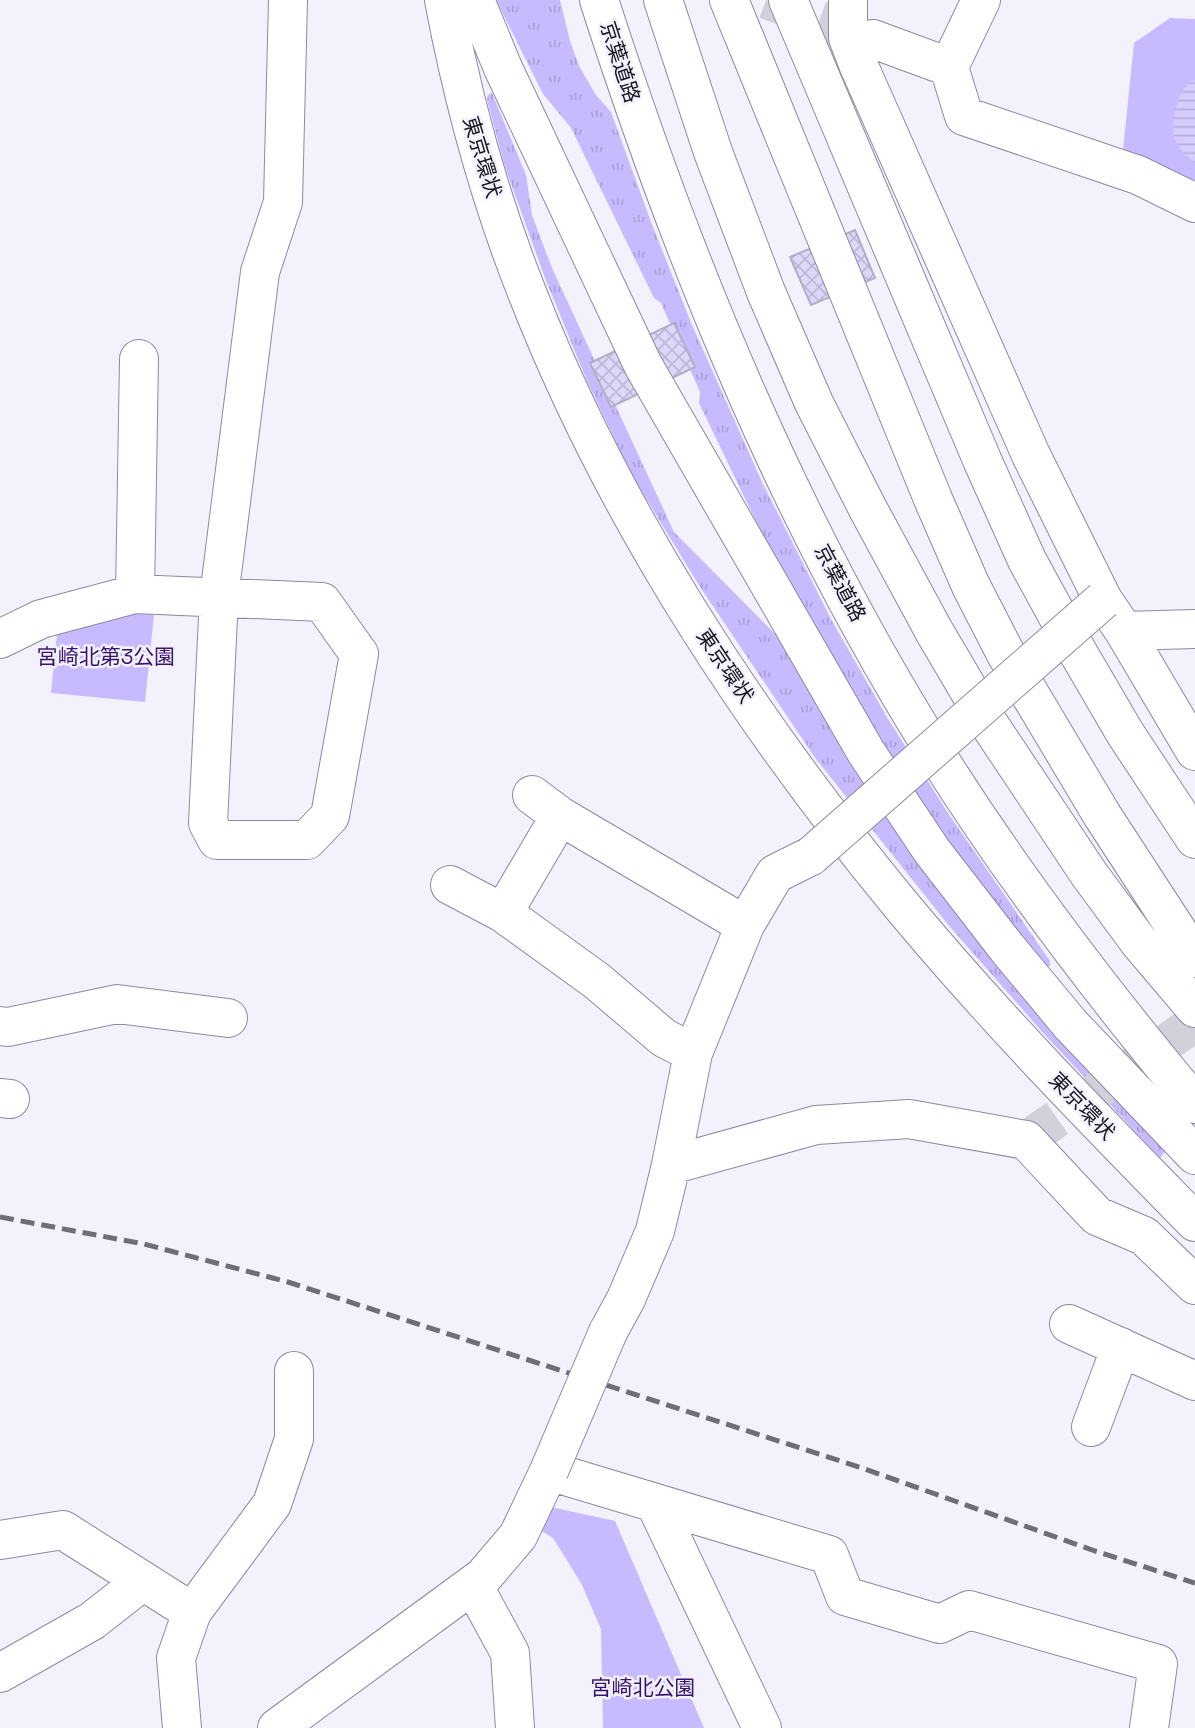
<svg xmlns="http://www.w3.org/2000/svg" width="1195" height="1728" viewBox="0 0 1195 1728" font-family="'Space Grotesk','Noto Sans JP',sans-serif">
<defs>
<pattern id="grass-tufts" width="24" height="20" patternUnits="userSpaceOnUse" patternTransform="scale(1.75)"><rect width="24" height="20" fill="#c8bafe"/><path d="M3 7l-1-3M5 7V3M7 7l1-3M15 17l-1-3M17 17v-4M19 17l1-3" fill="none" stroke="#ab9fd9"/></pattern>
<pattern id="water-rules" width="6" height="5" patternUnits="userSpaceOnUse" patternTransform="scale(1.75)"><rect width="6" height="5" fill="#d6cdff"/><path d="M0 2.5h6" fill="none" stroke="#b7afda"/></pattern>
<pattern id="building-cross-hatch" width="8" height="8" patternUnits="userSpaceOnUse" patternTransform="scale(1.75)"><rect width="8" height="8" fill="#ddd7f9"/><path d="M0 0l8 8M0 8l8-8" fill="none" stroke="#bdb8d5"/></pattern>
</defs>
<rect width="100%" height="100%" fill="#f3f2fc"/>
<path fill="url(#grass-tufts)" d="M496,0H560L570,41L579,66L596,95L611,112L651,222L692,325L762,482L832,621L888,719L950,816L1050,961V966H1046L996,904L922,806L890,758L765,540L699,403L700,392L661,303L654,298L571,128L543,94Z
M492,93L526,175L532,215L552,268L674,532L785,644L1110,1089L1108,1093L1168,1148L1160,1158L1045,1035L950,927L816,759L700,587L633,477L587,381L545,278L505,167L487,100L488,95Z"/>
<path fill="#c8bafe" d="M1170,18L1195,19V195L1122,159L1134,43Z
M155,605L145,702L51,693L58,623Z
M551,1507L615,1521L704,1728H603L601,1629L581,1583L553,1538L537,1528Z"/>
<path fill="url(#water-rules)" d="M1195,80V163C1189,158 1179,149 1176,141C1169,125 1177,86 1195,80Z"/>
<path fill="url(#building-cross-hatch)" stroke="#b3aec6" stroke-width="2" d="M855,230L875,278L811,305L790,257Z
M674,323L695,367L611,407L590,363Z"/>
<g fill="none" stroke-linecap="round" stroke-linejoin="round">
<path stroke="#d2d1db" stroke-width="38" stroke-dasharray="38 19" stroke-linecap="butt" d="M766,0L873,39
M1026,1140L1195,1023"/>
<g stroke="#8d899f" stroke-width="40">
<path id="minor" d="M848,0V38L858,64L1031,455L1103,600L1124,631L1195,751
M873,39L949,67L964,116L1138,175L1195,203
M949,67L981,0
M135,594L139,359
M1124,631L1195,629
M0,639L41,619L135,594L322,602L359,654L330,816L307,840H217L208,823L219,597L260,272L283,202L288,0
M532,795L560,816L745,925
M450,885L503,913L597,981L664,1038L693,1053
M503,913L560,816
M0,1026L8,1027L117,1004L228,1018
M0,1098L10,1099
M671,1165L816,1125L909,1119L1026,1140L1097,1216L1144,1236L1195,1285
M1069,1324L1195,1381
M608,1332L626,1299L655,1231L671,1165L693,1053L745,925L775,874L811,856
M1091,1427L1121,1347
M655,1503L762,1728
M0,1540L63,1530L192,1612
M473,1585L510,1653L515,1728
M0,1673L92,1621L143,1581
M182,1728L176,1658L192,1612L272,1504L294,1439V1371
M277,1728L483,1577L518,1536L549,1471L829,1555L845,1596L940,1624L969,1610L1158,1664L1149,1728"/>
</g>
<g stroke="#8d899f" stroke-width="40">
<path id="highway" d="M444,0C463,101 490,200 528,295C615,517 750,722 901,905C993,1016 1094,1119 1195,1222
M475,0L503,68L643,365L866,752L932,851L1007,948L1071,1025L1195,1155
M599,0C684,264 790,522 938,757C1015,879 1103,994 1195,1104
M663,0L713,152L766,292L814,403L868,509L934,631L987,721L1089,874L1139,942L1195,1008
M729,0L933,499L971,586L1006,654L1102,815L1195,958
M788,0L983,462L1027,560L1069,637L1125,733L1195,839"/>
</g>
<use href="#minor" stroke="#fff" stroke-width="38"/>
<use href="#highway" stroke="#fff" stroke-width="38"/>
<path stroke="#6f6d77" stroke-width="5" stroke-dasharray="14 7" stroke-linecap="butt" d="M0,1217L144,1244L288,1282L865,1469L1095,1551L1195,1583"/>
<g stroke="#8d899f" stroke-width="40" stroke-linecap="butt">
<path id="minor-bridge" d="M811,856L1103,600
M549,1471L608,1332"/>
</g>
<use href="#minor-bridge" stroke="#fff" stroke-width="38"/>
</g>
<g text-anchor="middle" stroke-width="5" stroke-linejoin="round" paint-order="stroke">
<g font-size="21" fill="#17151e" stroke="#f3f2fc">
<text transform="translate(620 62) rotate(72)" y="7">京葉道路</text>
<text transform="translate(482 157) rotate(73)" y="7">東京環状</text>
<text transform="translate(840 583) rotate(62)" y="7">京葉道路</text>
<text transform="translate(725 666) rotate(56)" y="7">東京環状</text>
<text transform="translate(1082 1106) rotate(46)" y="7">東京環状</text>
</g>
<g font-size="21" fill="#371370" stroke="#f3f2fc">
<text x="106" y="664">宮崎北第3公園</text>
<text x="643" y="1695">宮崎北公園</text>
</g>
</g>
</svg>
